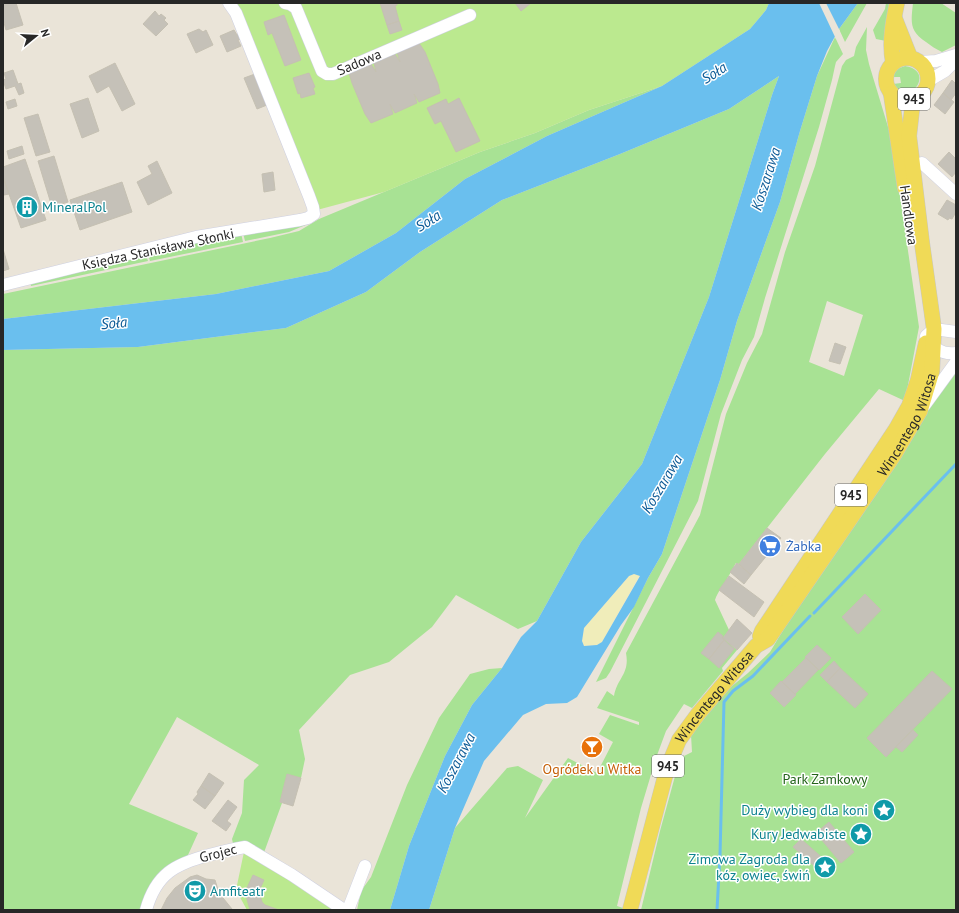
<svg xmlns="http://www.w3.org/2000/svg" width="959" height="913" viewBox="0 0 959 913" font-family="'PT Sans',sans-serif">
<rect width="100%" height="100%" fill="#eae4d8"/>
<path fill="#a8e294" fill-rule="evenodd" d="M858,3H867L845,42L839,29Z
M886,3H889L886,41L876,39L873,30L885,9Z
M913,3H941L956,13V45L942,52C936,49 931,46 926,42C909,31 911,22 913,3Z
M867,27L866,50L869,64L892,140L919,327L905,401L879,389L825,454L739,564L736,563C733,568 731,572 728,577C723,586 718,591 715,600L729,630L723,638L737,650L722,668L723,671L692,708L684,704L666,731L656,758L641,808L617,906L623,908V910H429L455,828L507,768L518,766L543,780L525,818L568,758L597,773L613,742L599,734L610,715L639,725V722L597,708L607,691L614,696C617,678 630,674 626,653L700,515L726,414L747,363L762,334L785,252L815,166L842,66L846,60L854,56L856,47ZM827,301L863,315L844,376L809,362Z
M835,37L843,54L836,62L835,66L832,80L819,127L765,298L754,337L742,360L721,414L698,501L610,672L606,678L596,682L648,578L662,554L720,380L737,321L780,202L800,131L817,76Z
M905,66C938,71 906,111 893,84L901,83L900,77H892L897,69Z
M779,76L772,95L709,297L642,464L581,542L537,621L518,629L456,595L432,627L389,662L350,675L299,730L305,759L301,778L287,775L280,802L282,803L262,858L234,848L232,839L242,813L244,780L259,765L177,717L129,804L198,833L188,855L191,859L179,864L146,910H3V350L138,347L286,328L366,292L420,252L502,200L620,154L729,109Z
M662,86L547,136L465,179L396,233L329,271L216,294L3,319V294L270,238L299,231L319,219L480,152L535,133L589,110Z
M308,224L289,232L245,241L243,233Z
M241,233L243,242L150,261L147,252Z
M145,252L148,261L31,286L30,281Z
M956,367V910H641L660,831L680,758L692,752L691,735L726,691L748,673L770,652L800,602Z
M502,668L472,705L445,756L409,846L390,910H357L361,891L371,877L407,785L439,718L470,674L489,669Z"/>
<path fill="#f0edba" d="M634,574L640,575L602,642L597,645L584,646L582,641L584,628L629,576Z"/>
<path fill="#bbe98f" d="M227,3H769L766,10L750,29L662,86L589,110L535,133L480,152L384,192L317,210Z
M245,847L344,910H247L236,890Z"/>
<path fill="#6abfee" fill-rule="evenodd" d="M769,3H858L839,29L827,51L817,76L800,131L780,202L737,321L720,380L662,554L648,578L634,607L621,625L577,697L567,703L546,704L523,715L484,761L455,828L429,910H390L409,846L445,756L472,705L502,668L521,637L537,621L581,542L642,464L709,297L772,95L779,76L729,109L620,154L502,200L420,252L366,292L286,328L138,347L3,350V319L216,294L329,271L396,233L465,179L547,136L662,86L750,29L766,10ZM634,574L640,576L602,642L597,645L584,646L582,641L584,628L629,576Z"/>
<path fill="#eae4d8" d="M819,3H826L840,31L836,39Z"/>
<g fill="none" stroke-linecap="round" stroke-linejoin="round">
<path stroke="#6abfee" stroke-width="3" d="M814,613L956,464
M717,910L720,855L724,702L733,691L753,676L810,616"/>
</g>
<path fill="#c5c1b8" stroke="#c5c0b2" d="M3,3H16L23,25L6,30L3,19Z
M380,3H397V5L395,6L399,21L387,25Z
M515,3H531L521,11Z
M155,11L159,16L161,14L166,18L164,20L168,24L156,36L143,24Z
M284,15L301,60L285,66L272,33L268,35L264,22Z
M399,21L402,30L390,34L387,25Z
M199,29L203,32L206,30L213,45L196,53L187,34Z
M234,30L237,35L240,34L242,39L238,40L241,46L227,52L220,36Z
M419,43L425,52L438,84L440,93L419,102L414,94L417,103L395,113L390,104L393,114L371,123L365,114L352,83L349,73L371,64L376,72L374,63L395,54L400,62L397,52Z
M115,63L135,104L122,111L109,86L97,93L89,76Z
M13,70L18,84L21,83L24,93L19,95L15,86L6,89L3,80L6,79L4,73Z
M309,73L315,87L313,88L315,94L301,98L300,93L298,94L293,78Z
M255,74L267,105L257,109L244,78Z
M952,80L956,84V89L954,92L956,93L951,100L943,93Z
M943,93L954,102L945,114L934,105Z
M88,98L99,131L82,138L70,104Z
M459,98L480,141L456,152L441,121L435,124L427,108L446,99L448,104Z
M15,99L17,106L8,109L6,102Z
M38,114L50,152L36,156L24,118Z
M22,146L24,154L9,159L7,151Z
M949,152L956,159V172L952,177L938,164Z
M54,156L68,202L52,207L38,161Z
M25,159L46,220L21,228L3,177V167Z
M157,161L172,193L148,205L137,182L152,174L148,166Z
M273,172L275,190L264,192L262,174Z
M3,177L9,194L4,195L3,193Z
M122,182L132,212L80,230L70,200Z
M947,200L956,205V212L952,219L949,218L948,220L938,214Z
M3,249L9,269L3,271Z
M835,343L846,347L840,364L829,361Z
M767,528L781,538L751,575L739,564Z
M737,563L751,575L744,584L730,572Z
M729,576L764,602L754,617L719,590Z
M865,594L881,610L858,634L842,617Z
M737,619L752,633L737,650L723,638Z
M718,632L723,636L722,638L724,640L709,659L701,653Z
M724,640L734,649L719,668L709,659Z
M817,645L831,658L819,670L805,657Z
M806,658L818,670L795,694L782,682Z
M834,661L840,668L827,682L820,675Z
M840,668L868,694L855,708L827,682Z
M932,671L952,689L886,757L867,738Z
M781,681L796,695L784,707L770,693Z
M913,730L918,735L902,752L896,747Z
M209,773L224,783L215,796L201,786Z
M287,774L301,778L293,806L280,802Z
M201,786L215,796L205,809L193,800L198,794L197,792Z
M228,800L237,807L227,821L231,824L226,831L212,821Z
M829,822L854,852L841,863L816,833Z
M801,839L836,870L828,878L793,847Z
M197,875L206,879L215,880L219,893L232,909L231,910H161L167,898L175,888L190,877Z
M253,875L264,880L259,891L262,902L265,905L279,910H250L245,892Z"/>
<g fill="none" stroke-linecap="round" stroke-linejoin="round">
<g stroke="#ced0e1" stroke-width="13">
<path id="minor" d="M285,3L290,4L296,8L322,71L327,74H333L470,15
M920,62L936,61L956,55
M928,81L945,71L956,60
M922,163L956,194
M3,285L196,237L300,220L308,218L314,214L313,207L309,196L236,13L229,3
M956,332L934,329L926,336C935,348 940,355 956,353
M924,406L956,362
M146,910C156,874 175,864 209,855C221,852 233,849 245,847L292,875L344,910
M348,910L365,866"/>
</g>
<g stroke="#c7c7c7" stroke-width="16">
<g id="major">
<path d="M895,19L910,57"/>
<circle cx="907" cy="79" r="21"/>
<path d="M893,62C889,43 893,22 897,3"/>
<path d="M891,94L905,188"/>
<path d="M760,636L762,631L896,429L909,406L918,380L926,343"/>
<path id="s1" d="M630,910L667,769L679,740L698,714L756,646L768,639L894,455L920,411L932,371L934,329L922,243L909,136L913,100"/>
</g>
</g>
<use href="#minor" stroke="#fff" stroke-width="12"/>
<use href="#major" stroke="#f0da57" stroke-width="15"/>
</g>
<defs>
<g id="building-disc" transform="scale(1.15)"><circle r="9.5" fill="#0f9aa8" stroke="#fff"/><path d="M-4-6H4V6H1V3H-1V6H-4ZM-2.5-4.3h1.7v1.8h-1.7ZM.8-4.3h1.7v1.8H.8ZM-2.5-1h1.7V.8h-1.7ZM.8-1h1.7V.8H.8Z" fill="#fff"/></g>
<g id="supermarket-disc" transform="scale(1.15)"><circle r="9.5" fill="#3f7fe0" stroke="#fff"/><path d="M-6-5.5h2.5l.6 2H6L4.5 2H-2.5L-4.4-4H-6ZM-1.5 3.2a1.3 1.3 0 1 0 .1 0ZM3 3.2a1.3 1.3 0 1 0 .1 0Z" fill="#fff"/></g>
<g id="bar-disc" transform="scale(1.15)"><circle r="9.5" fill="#e8710a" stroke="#fff"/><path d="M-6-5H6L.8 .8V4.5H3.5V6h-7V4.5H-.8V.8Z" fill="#fff"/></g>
<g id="sight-disc" transform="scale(1.15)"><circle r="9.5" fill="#0f9aa8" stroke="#fff"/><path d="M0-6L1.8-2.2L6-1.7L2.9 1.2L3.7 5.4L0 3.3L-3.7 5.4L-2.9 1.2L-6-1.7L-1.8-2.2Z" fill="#fff"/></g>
<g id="theatre-disc" transform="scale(1.15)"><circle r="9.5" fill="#0f9aa8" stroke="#fff"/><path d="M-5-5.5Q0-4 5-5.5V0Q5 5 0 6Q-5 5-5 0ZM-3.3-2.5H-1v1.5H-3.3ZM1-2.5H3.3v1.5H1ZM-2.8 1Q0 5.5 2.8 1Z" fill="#fff"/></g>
</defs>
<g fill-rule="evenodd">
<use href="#building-disc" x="27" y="207"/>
<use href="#supermarket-disc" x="770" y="546"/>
<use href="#bar-disc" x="592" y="747"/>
<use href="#sight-disc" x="884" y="810"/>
<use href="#sight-disc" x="861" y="834"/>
<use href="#sight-disc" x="825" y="867"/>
<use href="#theatre-disc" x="195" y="891"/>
</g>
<g text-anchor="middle" stroke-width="3" stroke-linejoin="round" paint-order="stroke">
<g fill="#fff" stroke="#686868" stroke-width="1">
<rect x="898" y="88" width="32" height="22" rx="3"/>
<rect x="835" y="484" width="32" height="22" rx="3"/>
<rect x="652" y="755" width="32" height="22" rx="3"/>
</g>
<g font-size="13" font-weight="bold" fill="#272727">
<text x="914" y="104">945</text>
<text x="851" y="500">945</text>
<text x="668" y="771">945</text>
</g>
<g font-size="14" fill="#272727" stroke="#fff">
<text transform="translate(359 62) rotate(-23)" y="5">Sadowa</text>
<text transform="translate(909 215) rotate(82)" y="5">Handlowa</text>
<text transform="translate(158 249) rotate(-12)" y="5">Księdza Stanisława Słonki</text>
<text dy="5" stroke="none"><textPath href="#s1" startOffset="569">Wincentego Witosa</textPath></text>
<text dy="5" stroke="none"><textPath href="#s1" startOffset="233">Wincentego Witosa</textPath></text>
<text transform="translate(218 853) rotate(-14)" y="5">Grojec</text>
</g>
<g font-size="14" fill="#0d838f" stroke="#fff" text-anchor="end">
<text x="42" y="212" text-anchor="start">MineralPol</text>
<text x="868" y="815">Duży wybieg dla koni</text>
<text x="846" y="839">Kury Jedwabiste</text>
<text x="810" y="864">Zimowa Zagroda dla<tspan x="810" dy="16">kóz, owiec, świń</tspan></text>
<text x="210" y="896" text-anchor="start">Amfiteatr</text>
</g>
<g font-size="14" fill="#366cbe" stroke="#fff" text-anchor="start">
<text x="786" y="551">Żabka</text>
</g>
<g font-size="14" fill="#c56008" stroke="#fff">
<text x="592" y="774">Ogródek u Witka</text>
</g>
<g font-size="14" fill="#226319" stroke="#fff">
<text x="825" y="784">Park Zamkowy</text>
</g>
<g font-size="15" font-style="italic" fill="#0d5b96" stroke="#fff">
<text transform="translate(714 73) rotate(-32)" y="5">Soła</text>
<text transform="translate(766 179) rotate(-72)" y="5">Koszarawa</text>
<text transform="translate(428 221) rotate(-32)" y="5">Soła</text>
<text transform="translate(114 323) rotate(-5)" y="5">Soła</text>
<text transform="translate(662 484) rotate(-59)" y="5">Koszarawa</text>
<text transform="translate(456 763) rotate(-62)" y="5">Koszarawa</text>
</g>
</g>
<rect width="959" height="913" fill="none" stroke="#272727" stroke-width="8"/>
<g transform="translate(36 36) rotate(72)" stroke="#ffffff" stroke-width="3" paint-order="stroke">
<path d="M0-3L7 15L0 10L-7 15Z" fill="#272727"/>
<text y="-6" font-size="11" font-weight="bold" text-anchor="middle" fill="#272727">N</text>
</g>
</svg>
